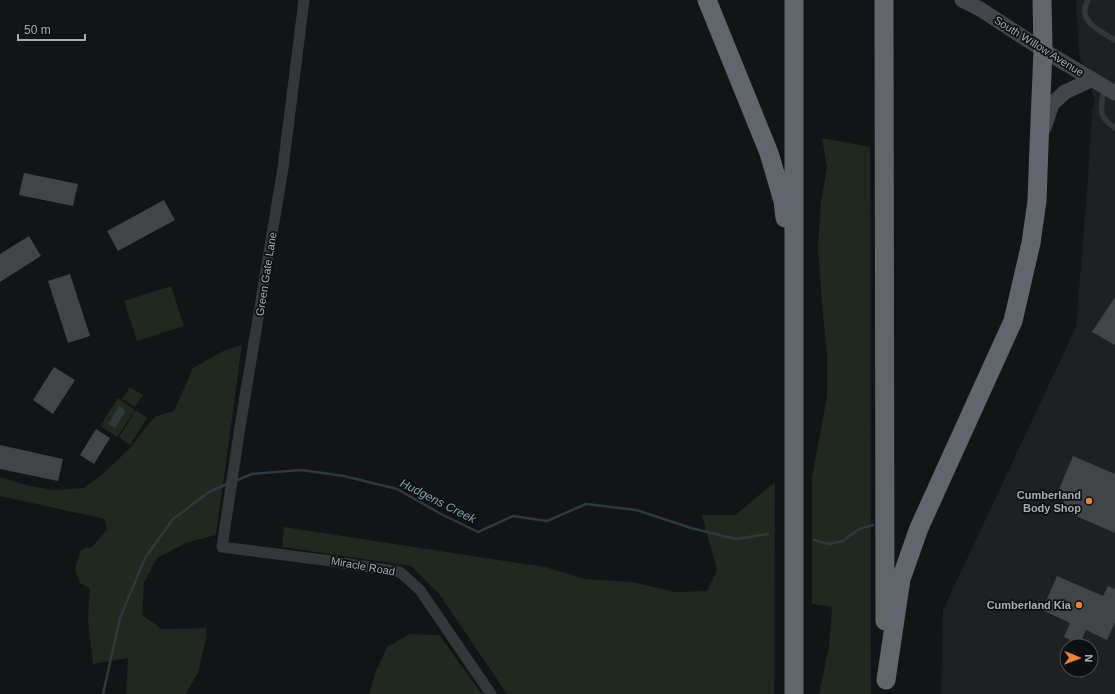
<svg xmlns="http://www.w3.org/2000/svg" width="1115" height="694" viewBox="0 0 1115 694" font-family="Arial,sans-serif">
<rect width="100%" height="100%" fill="#131415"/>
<path fill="#1f2022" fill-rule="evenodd" d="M1076,0H1115V694H941L943,610L1076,327L1087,193L1092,110L1095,101L1079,53ZM1067,646H1091V670H1067Z"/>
<path fill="#202820" d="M822,138L870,147L871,694H819L829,646L832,607L812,604V477L827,397V354L822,303L818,248L821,201L827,167Z
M171,286L184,326L137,341L124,301Z
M242,345L216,535L188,542L157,558L144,583L142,615L162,629L206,628V639L198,672L186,694H126L128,658L93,664L88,619L90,588L80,583L75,569L81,550L93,546L107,529L105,519L0,496V477L26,485L53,490L84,488L106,471L130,448L154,417L174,411L193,368L223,351Z
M130,387L143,395L135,407L122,399Z
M118,398L135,410L117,437L100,426Z
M136,410L147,418L130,445L119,437Z
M775,482L774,694H507L439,594L411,566L282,547L284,527L545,567L585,579L632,582L675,592L707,591L717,570L702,515H735Z
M410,634L439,635L482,694H369L375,674L387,647Z"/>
<path fill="#2d393d" d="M119,406L126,411L115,428L108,424Z"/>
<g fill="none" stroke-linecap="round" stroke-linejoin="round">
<path stroke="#2d393d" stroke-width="2.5" d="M235,481L252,474L301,470L344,476L397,489L441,514L478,532L513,516L547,521L586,504L636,510L691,528L736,539L768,534
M814,540L829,544L843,541L859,529L873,525
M103,694L120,618L145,558L173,519L209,492L229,483"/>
</g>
<path fill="#424548" d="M24,173L78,184L73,206L19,195Z
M164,200L175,220L118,251L107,231Z
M29,236L41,256L0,282V254Z
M70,274L90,336L68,343L48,281Z
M1115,297V345L1092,332Z
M54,367L75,380L53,414L33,400Z
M96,429L110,438L94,464L80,455Z
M0,445L63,459L58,481L0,469Z
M1073,456L1115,474V533L1060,509L1067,493L1059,489Z
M1057,576L1103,596L1108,586L1115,589V622L1107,640L1086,630L1080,644L1064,637L1070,623L1042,610Z"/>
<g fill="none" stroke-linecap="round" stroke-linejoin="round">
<path stroke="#34363a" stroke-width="5.5" d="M1088,0C1076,21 1100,31 1115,40
M1104,89C1101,107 1097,117 1115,128"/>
<path stroke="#34363a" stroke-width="11" d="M304,0L283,168L240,427L222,547L331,561L400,572L420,590L491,694"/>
<path stroke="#42464a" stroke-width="15" d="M962,0L980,9L1043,50L1115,93
M1044,128L1052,104L1065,92L1091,80"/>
<path stroke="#60666b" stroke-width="19" d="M707,0L769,153L783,201L785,218
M794,0V694
M884,0L885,621
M886,680L901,579L919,528L1013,321L1031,243L1037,201L1039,146L1043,50L1042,0"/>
</g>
<g fill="#ed8233" stroke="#0e0f10" stroke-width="1.5">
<circle cx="1089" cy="501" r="4"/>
<circle cx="1079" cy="605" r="4"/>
</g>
<g text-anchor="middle" stroke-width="3.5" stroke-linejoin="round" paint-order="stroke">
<g font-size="11" fill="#a5aeb5" stroke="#0e0f10">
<text transform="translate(1039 46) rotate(32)" y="4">South Willow Avenue</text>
<text transform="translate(266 274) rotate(-81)" y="4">Green Gate Lane</text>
<text transform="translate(363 566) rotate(10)" y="4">Miracle Road</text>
</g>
<g font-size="11" font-weight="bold" fill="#a5aeb5" stroke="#0e0f10" text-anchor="end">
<text x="1081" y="499">Cumberland<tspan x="1081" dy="13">Body Shop</tspan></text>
<text x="1071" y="609">Cumberland Kia</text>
</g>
<g font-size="12" font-style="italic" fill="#7da4af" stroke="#0e0f10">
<text transform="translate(438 501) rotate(27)" y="4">Hudgens Creek</text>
</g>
</g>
<g transform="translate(1079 658) rotate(91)"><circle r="19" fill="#0e0f10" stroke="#4a4f52"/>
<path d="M0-3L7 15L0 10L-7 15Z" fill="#ed8233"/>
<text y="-6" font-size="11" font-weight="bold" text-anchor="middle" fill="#a5aeb5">N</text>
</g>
<path d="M18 34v6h67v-6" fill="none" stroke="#a5aeb5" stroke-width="2"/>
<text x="24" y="34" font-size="12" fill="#a5aeb5" stroke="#0e0f10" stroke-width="3" paint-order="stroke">50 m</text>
</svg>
